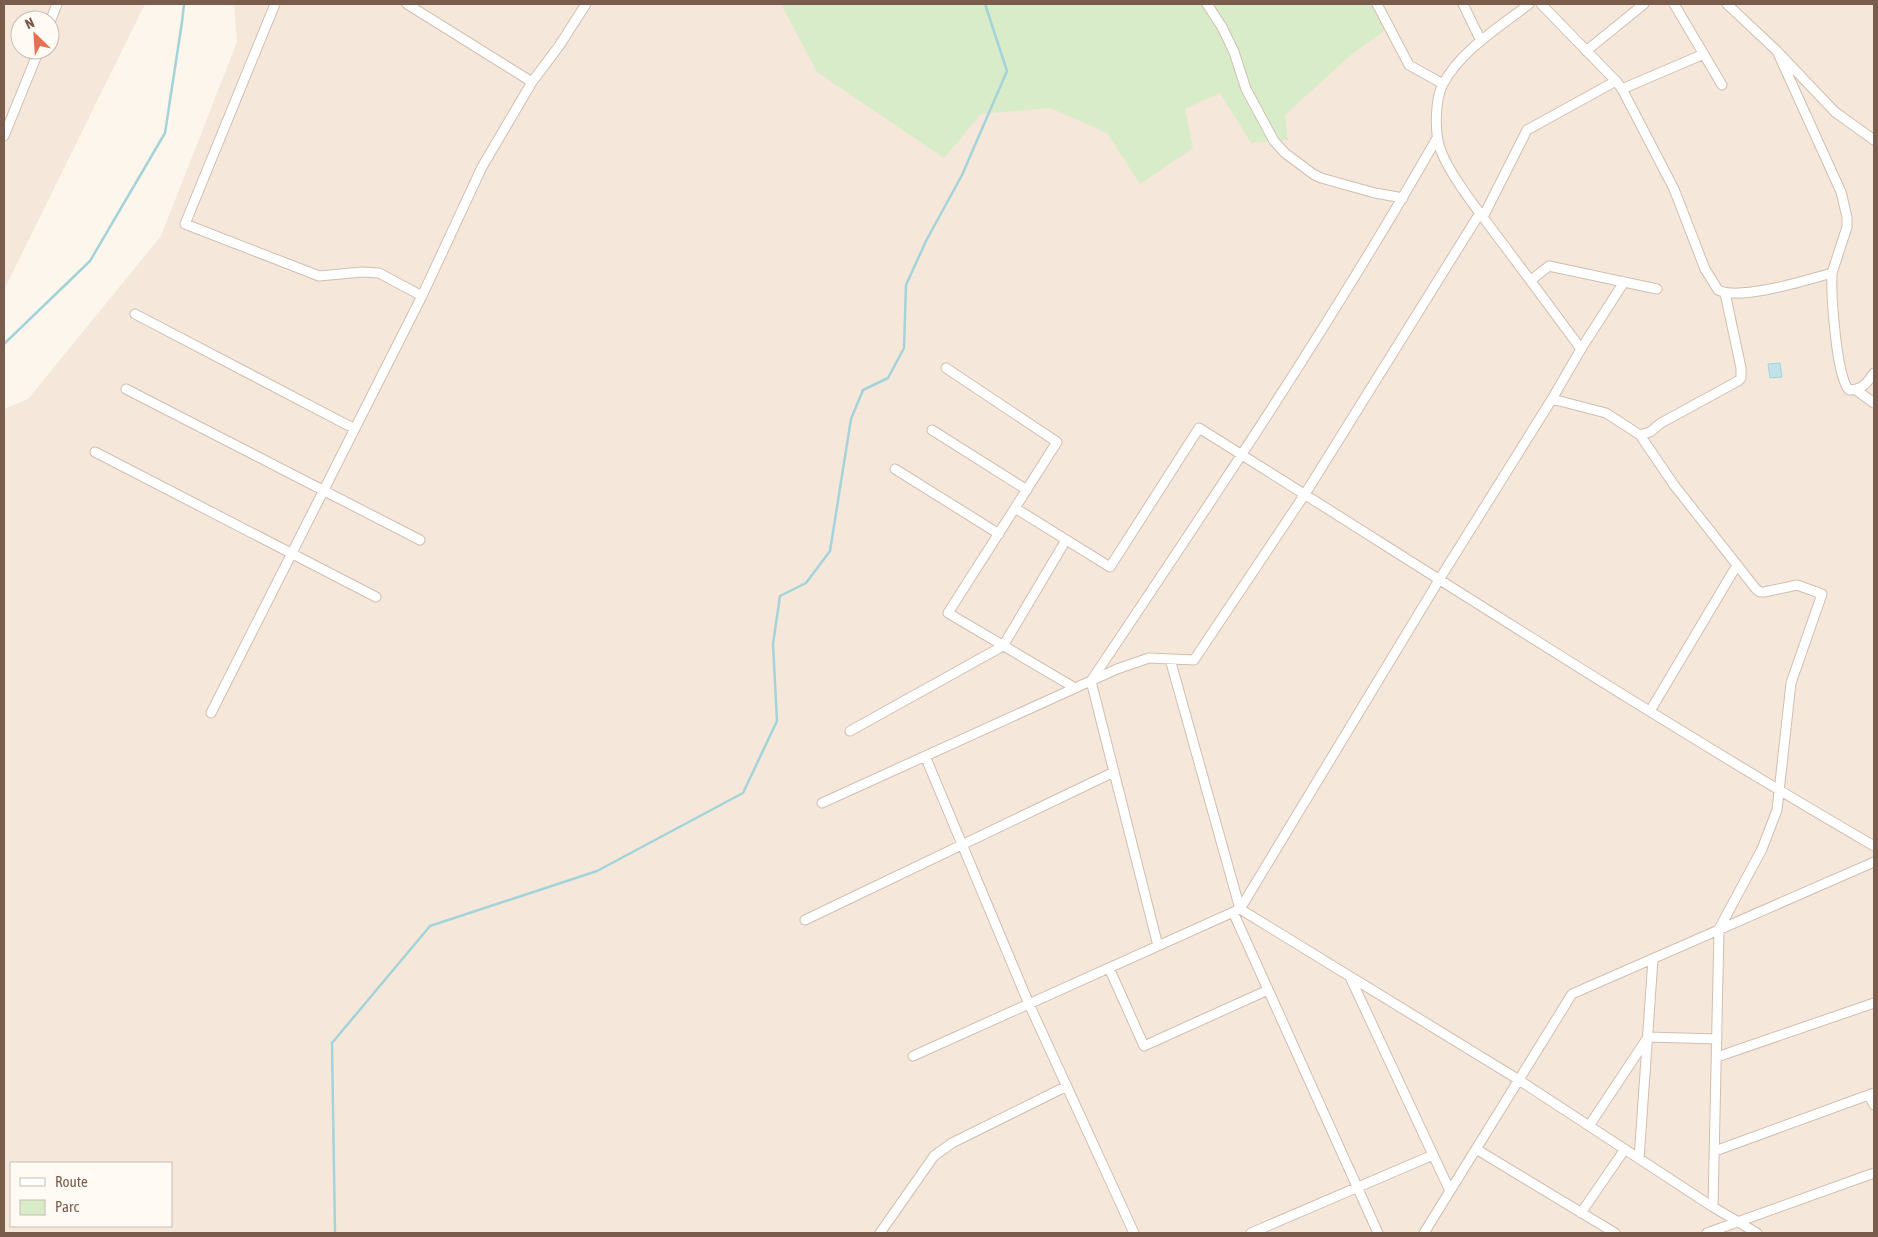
<svg xmlns="http://www.w3.org/2000/svg" width="1878" height="1237" viewBox="0 0 1878 1237" font-family="'Asap Condensed',sans-serif">
<rect width="100%" height="100%" fill="#fdf6ec"/>
<path fill="#f5e8da" fill-rule="evenodd" d="M4,4H145L4,290ZM20,20H50V50H20Z
M234,4H1874V1233H4V409L28,399L161,236L237,42ZM11,1163H171V1226H11Z"/>
<path fill="#d8ecc9" d="M781,4H1372L1386,30L1352,54L1285,115L1288,140L1251,143L1220,93L1185,109L1193,148L1140,184L1107,133L1050,108L981,114L944,158L817,72Z"/>
<path fill="#bfe3e8" stroke="#a5d3da" d="M1780,363L1782,377L1770,378L1768,364Z"/>
<g fill="none" stroke-linecap="round" stroke-linejoin="round">
<path stroke="#a5d3da" stroke-width="2.5" d="M4,344L90,261L165,133L182,22L184,4
M335,1233L332,1043L430,926L597,871L743,793L777,721L773,644L780,596L806,583L830,551L851,419L863,390L888,378L904,348L906,285L926,241L962,175L1007,71L985,4"/>
<g stroke="#d1beb0" stroke-width="11">
<path id="street" d="M275,4L185,224L319,276L362,272L379,273L422,296
M407,4L532,82
M1207,4L1222,27L1234,52L1246,89L1274,141L1285,153L1313,174L1321,178L1375,193L1403,198
M1377,4L1409,65L1443,84
M1463,4L1481,41
M1529,4C1500,27 1461,50 1443,84C1435,99 1434,134 1441,151C1451,177 1480,213 1497,236C1525,273 1553,311 1581,349
M1541,4L1616,81L1622,89L1674,189L1705,269L1718,290C1740,301 1807,280 1832,273C1831,294 1836,376 1849,390C1862,390 1867,383 1874,373
M1674,4L1722,85
M1727,4L1777,51L1835,112L1874,140
M50,22L57,4
M1586,51L1644,4
M1777,51L1841,192L1847,217V227L1832,273
M1622,89L1704,54
M4,136L39,50
M1483,217L1527,130L1616,81
M1531,280L1549,266L1657,289
M135,314L355,429
M946,368L1057,442L948,613L1075,688
M126,389L420,540
M1856,390L1874,403
M1552,399L1606,413L1640,435L1650,432L1661,423L1738,381L1741,378V368L1725,293
M932,430L1027,490
M1640,435L1674,485L1756,589L1760,592H1764L1797,585L1822,594L1791,683L1777,810L1762,849L1719,929L1713,1207
M95,452L376,597
M895,469L999,534
M1015,508L1110,567L1199,428C1423,568 1645,713 1874,846
M1170,659L1240,909L1519,1080L1713,1207L1757,1233
M1650,711L1737,565
M211,713L422,296L482,167L532,82L559,46L586,4
M850,731L1003,646L1066,540
M925,756L1029,1004L1134,1233
M822,803L1117,669L1149,658L1194,660L1305,494L1480,213
M1233,912L1378,1233
M805,920L1114,772
M1158,946L1091,681C1211,502 1331,324 1437,138
M1109,968L1144,1046L1268,990
M1350,977L1450,1191
M913,1056L1240,909L1439,580L1552,399L1581,349L1624,282
M1717,1057L1874,1003
M1869,1095L1874,1105
M1589,1126L1648,1037L1717,1039
M1476,1149L1615,1233
M1715,1151L1874,1093
M1639,1159L1653,959
M1581,1213L1625,1149
M880,1233L934,1156L952,1143L1067,1086
M1251,1233L1433,1155
M1424,1233L1572,994L1874,862
M1707,1233L1874,1173"/>
</g>
<use href="#street" stroke="#fff" stroke-width="9"/>
</g>
<rect width="1878" height="1237" fill="none" stroke="#7a5c4d" stroke-width="10"/>
<rect x="10" y="1162" width="162" height="65" fill="#fffaf3" stroke="#cabbb1"/>
<rect x="20" y="1178" width="25" height="8" fill="#ffffff" stroke="#cabbb1"/>
<text x="55" y="1187" font-size="15" fill="#7a5c4d">Route</text>
<rect x="20" y="1200" width="25" height="15" fill="#d8ecc9" stroke="#cabbb1"/>
<text x="55" y="1212" font-size="15" fill="#7a5c4d">Parc</text>
<g transform="translate(35 35) rotate(335)"><circle r="24" fill="#fffaf3" stroke="#cabbb1"/>
<path d="M0-4L9 19L0 12L-9 19Z" fill="#e76f51"/>
<text y="-8" font-size="14" font-weight="bold" text-anchor="middle" fill="#7a5c4d">N</text>
</g>
</svg>
